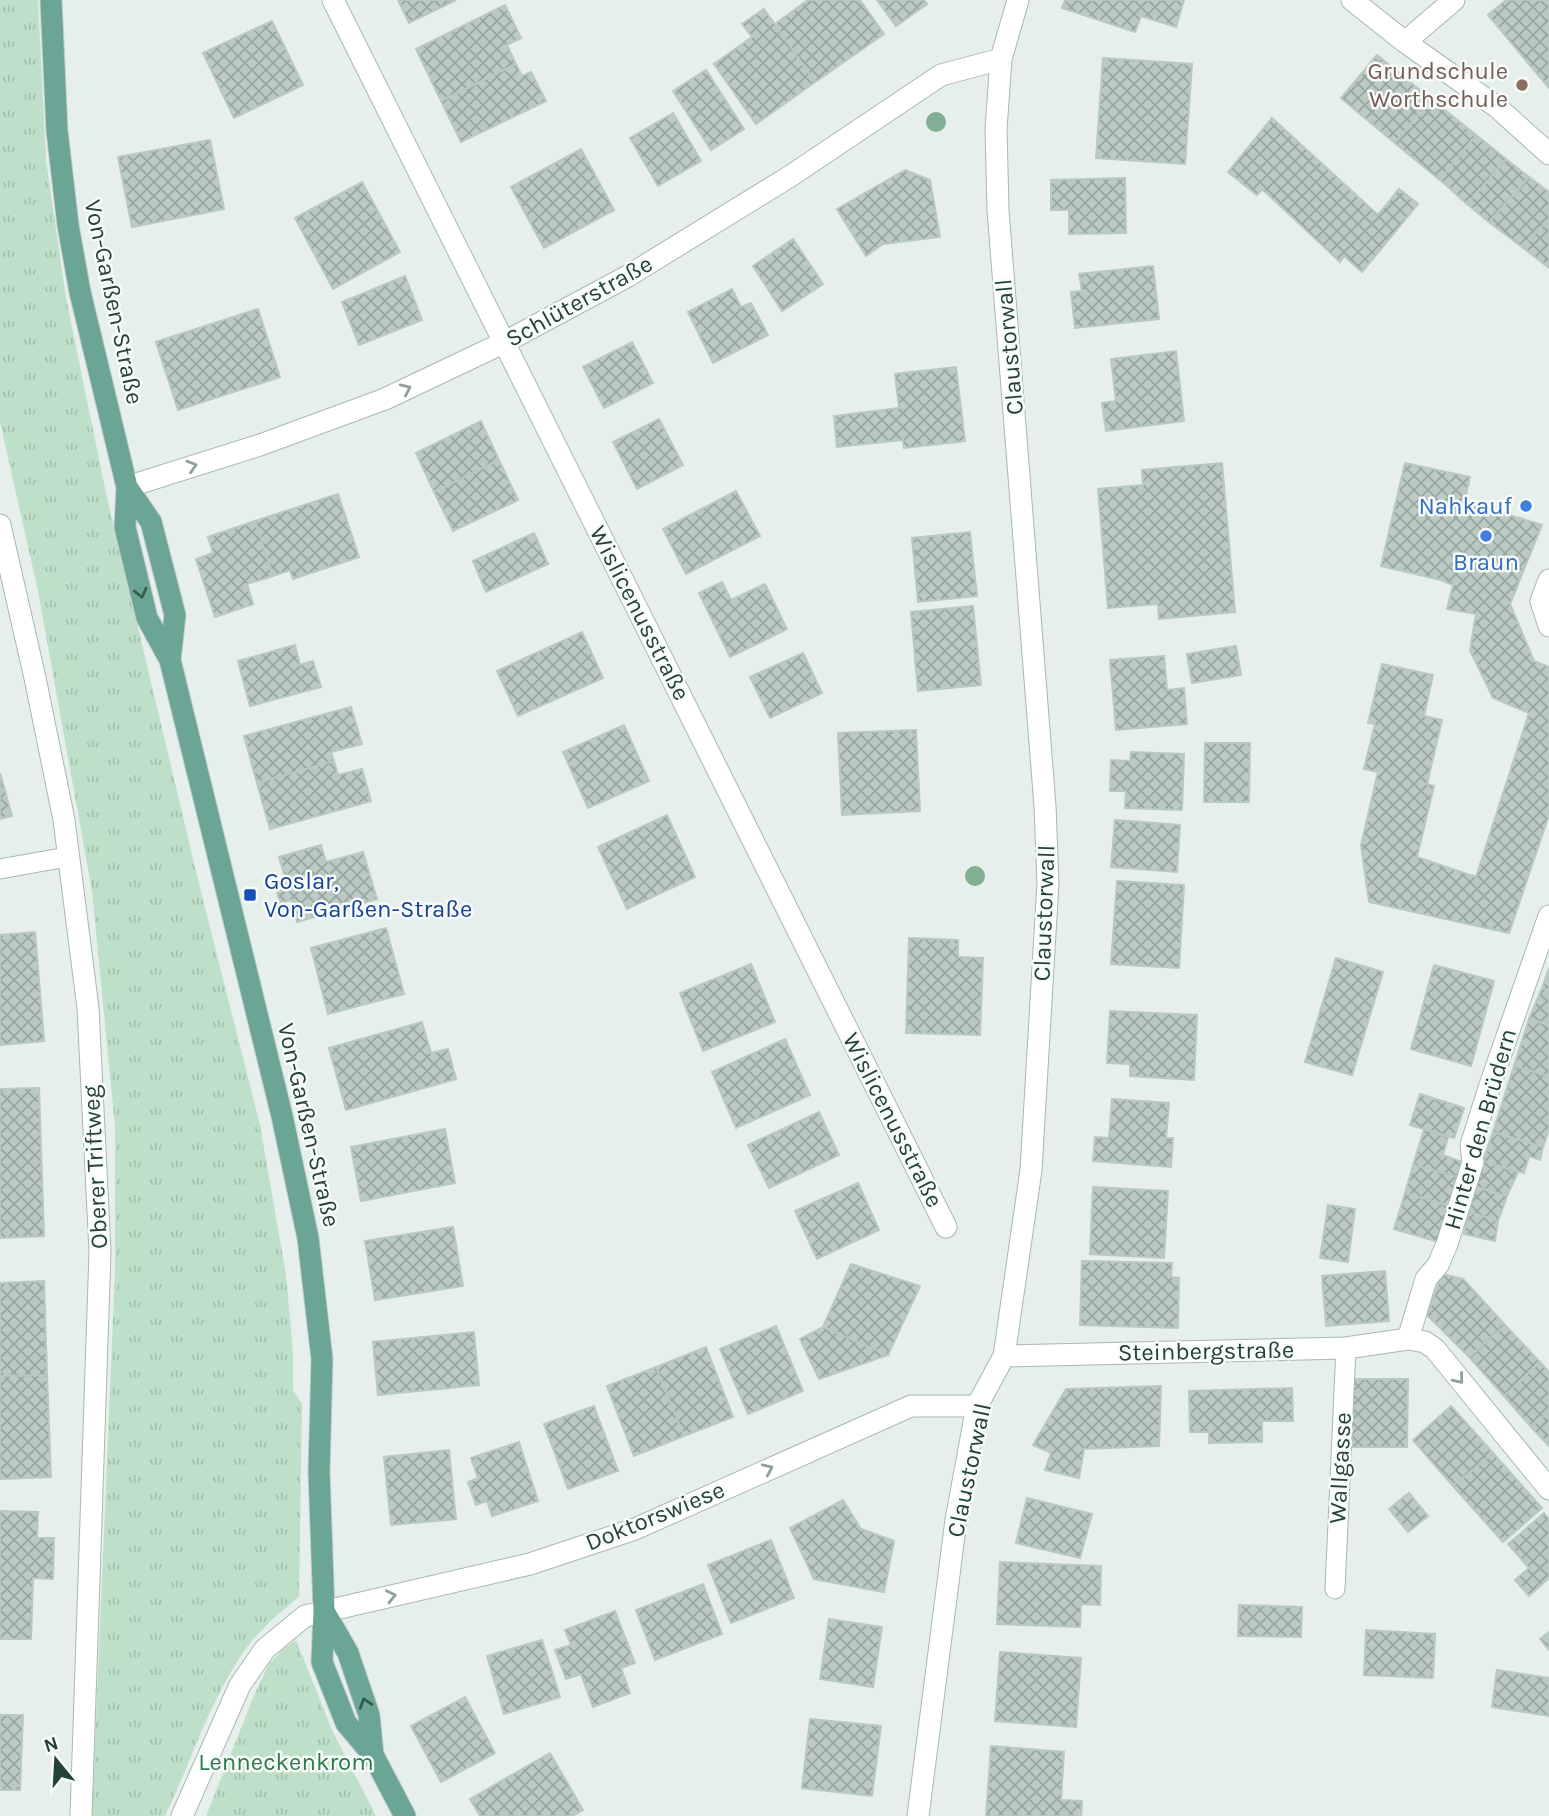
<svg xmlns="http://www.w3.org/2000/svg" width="1549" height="1816" viewBox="0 0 1549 1816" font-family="Karla,sans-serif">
<defs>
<pattern id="park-tufts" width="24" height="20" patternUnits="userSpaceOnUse" patternTransform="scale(1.75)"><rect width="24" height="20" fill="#bfe0c8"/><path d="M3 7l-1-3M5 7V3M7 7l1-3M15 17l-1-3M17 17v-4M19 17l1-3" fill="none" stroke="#a4c1ad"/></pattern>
<pattern id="building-cross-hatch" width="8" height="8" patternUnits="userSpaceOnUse" patternTransform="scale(1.75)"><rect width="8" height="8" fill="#bbcac4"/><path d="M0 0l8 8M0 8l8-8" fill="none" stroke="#98a6a0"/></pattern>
</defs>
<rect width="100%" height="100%" fill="#e6efeb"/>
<path fill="url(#park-tufts)" d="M0,0H38L46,160L66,298L106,493L200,888L260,1125L286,1275L293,1353V1390L302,1404L299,1597C278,1614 257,1632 242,1654C208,1705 191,1762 165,1816H92L115,1271V1127L92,891L38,591L0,422Z
M296,1640L332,1730L376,1816H206L255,1693L269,1664L282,1650Z"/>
<path fill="url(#building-cross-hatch)" stroke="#b8c9c2" stroke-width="2" d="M398,0H456L409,23Z
M808,0H860L884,34L815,82L775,24Z
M877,0H924L927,4L896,26Z
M1065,0H1184L1176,27L1141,16L1135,32L1062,8Z
M1506,0H1549V88L1488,15Z
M505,5L521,38L507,45L516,64L441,101L416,49Z
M764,9L815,82L756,124L714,64L752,37L742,24Z
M272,21L303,85L234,118L203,53Z
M1377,55L1431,99L1395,143L1341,98Z
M1103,58L1192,64L1185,164L1096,158Z
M516,64L522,76L531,72L546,101L461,142L441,101Z
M706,70L744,129L711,150L673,91Z
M1431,99L1476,135L1440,180L1395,143Z
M673,113L701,161L658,186L630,138Z
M1272,118L1378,215L1399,189L1418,204L1362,272L1344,256L1340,262L1262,189L1257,195L1228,172Z
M1476,135L1506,159L1467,204L1440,180Z
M210,140L224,209L132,227L118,157Z
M581,149L614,210L544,248L511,187Z
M1506,159L1529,177L1489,222L1467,204Z
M905,170L930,180L940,237L883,244L866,256L837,209Z
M1529,177L1549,192V219L1522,247L1489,222Z
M1125,178L1126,233L1069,234V210H1051V180Z
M362,182L400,252L333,289L295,218Z
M1549,219V268L1522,247Z
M793,239L823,284L782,311L753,266Z
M1153,266L1159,319L1075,328L1071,292L1082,291L1079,274Z
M405,276L422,320L359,345L342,302Z
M732,289L741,307L751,303L768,335L713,363L688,312Z
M258,309L280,377L178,410L156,342Z
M632,342L653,383L604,408L583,367Z
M1176,351L1184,421L1106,431L1102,403L1116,401L1111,359Z
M956,367L965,441L904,448L903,440L837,447L834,416L899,408L895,374Z
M659,419L683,465L637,489L613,442Z
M481,421L499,460L434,492L416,453Z
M499,460L518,500L453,531L434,492Z
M1222,463L1235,612L1159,619L1158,604L1108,608L1098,489L1143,485L1142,470Z
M1405,463L1470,477L1464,504L1480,508V506L1542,525L1510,604L1534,661L1549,667V815L1509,933L1369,902L1361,845L1378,772L1364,769L1375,724L1368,723L1382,664L1433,675L1424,716L1442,720L1427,784L1434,786L1417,857L1476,877L1529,713L1493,698L1470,650L1476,614L1447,609L1453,585L1441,580L1381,566Z
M736,491L760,536L686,574L663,529Z
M338,494L359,557L293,579L290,570L273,576L255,521Z
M255,521L273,576L247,584L253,604L215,617L196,559L213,553L208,537Z
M970,532L977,596L918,602L912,538Z
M534,533L548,564L486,592L473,561Z
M722,582L731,600L765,584L787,629L730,657L699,593Z
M973,606L981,685L918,691L911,612Z
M582,632L603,678L518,716L497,671Z
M295,645L300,665L313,661L321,687L250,706L238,661Z
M1236,646L1241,675L1192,683L1187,654Z
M803,653L822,693L770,718L750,677Z
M1164,656L1167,690L1184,688L1187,724L1116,730L1110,660Z
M351,707L362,744L331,752L334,761L257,783L244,736Z
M624,725L649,781L588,808L563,752Z
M916,730L920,811L842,815L838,733Z
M1205,743H1250L1249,802H1204Z
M1131,752L1184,754L1182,810L1125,808L1126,791H1110L1111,760L1130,761Z
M334,761L338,775L362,769L371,801L270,829L257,783Z
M0,773L12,816L0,819Z
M667,815L695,877L627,909L598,847Z
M1115,820L1180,825L1177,872L1111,867Z
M321,845L326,862L363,852L377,899L297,922L291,900L280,903L274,880L285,877L279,857Z
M1117,881L1184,885L1179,968L1111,964Z
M386,928L404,994L328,1014L311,948Z
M35,932L44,1041L0,1045V935Z
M909,938L958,940V957L983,958L980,1035L906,1033Z
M1336,958L1383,972L1352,1075L1305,1062Z
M751,964L775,1022L703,1051L680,993Z
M1434,965L1494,981L1471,1066L1411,1049Z
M1549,968V990L1542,988Z
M1542,988L1549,990V1025L1529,1019Z
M1110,1011L1197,1015L1194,1080L1130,1076V1064L1107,1063Z
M1529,1019L1549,1025V1076L1514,1066Z
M422,1022L431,1053L448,1049L456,1079L346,1110L329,1048Z
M785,1039L810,1095L736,1128L712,1072Z
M1514,1066L1549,1076V1129L1543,1147L1493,1132Z
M39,1088L44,1236L0,1238V1089Z
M1420,1094L1464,1108L1454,1138L1410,1125Z
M1112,1099L1169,1103L1166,1138H1173L1171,1167L1093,1161L1095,1137L1109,1138Z
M819,1112L839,1155L769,1188L748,1145Z
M445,1129L455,1183L361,1201L351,1147Z
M1424,1129L1448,1137L1443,1155L1462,1162L1458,1177L1413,1165Z
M1493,1132L1543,1147L1540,1160L1529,1156L1524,1173L1483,1161Z
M1483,1161L1518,1172L1507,1196L1476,1187Z
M1413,1165L1458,1177L1450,1206L1405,1193Z
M858,1183L879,1230L817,1259L795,1211Z
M1093,1187L1168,1191L1164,1258L1090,1254Z
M1476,1187L1507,1196L1498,1221L1469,1212Z
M1405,1193L1450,1206L1439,1242L1394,1229Z
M1328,1205L1355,1209L1348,1262L1320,1258Z
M1469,1212L1498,1221L1495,1241L1464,1234Z
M453,1227L463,1286L375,1300L365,1241Z
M1082,1261L1172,1263L1171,1277L1179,1278L1178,1328L1080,1325Z
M851,1264L920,1286L888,1355L823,1327Z
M1385,1271L1389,1321L1326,1326L1322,1276Z
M1442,1274L1463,1279L1505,1325L1469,1357L1427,1315Z
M44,1281L47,1375L0,1376V1283Z
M1505,1325L1540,1362L1504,1396L1469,1357Z
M776,1326L803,1391L748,1414L720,1349Z
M823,1327L888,1355L819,1379L800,1339Z
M474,1332L479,1385L378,1395L373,1342Z
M706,1347L733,1417L684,1436L656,1367Z
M1540,1362L1549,1372V1411L1531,1427L1504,1396Z
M656,1367L684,1436L634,1456L607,1386Z
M47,1375L51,1477L0,1479V1376Z
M1352,1379H1408L1407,1447H1352Z
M1161,1386L1159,1446L1084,1449L1079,1478L1045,1470L1051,1453L1033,1445L1066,1389Z
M1292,1388L1293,1421H1262V1442L1209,1443V1432H1190L1189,1391Z
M594,1406L618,1471L568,1489L544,1424Z
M1451,1406L1493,1453L1453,1486L1413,1440Z
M1549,1411V1446L1531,1427Z
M519,1442L538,1501L492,1516L487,1501L476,1505L468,1482L478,1478L471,1458Z
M449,1450L456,1519L391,1525L384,1457Z
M1493,1453L1542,1508L1503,1542L1453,1486Z
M1409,1493L1428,1516L1408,1532L1389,1509Z
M1027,1498L1092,1514L1080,1558L1016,1543Z
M843,1500L861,1529L894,1541L884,1592L814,1579L790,1528Z
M0,1511L38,1512L37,1538H54L53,1579L33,1578L31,1639H0Z
M1544,1513L1549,1519V1578L1529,1596L1515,1580L1529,1568L1508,1544Z
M771,1540L794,1598L731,1623L708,1565Z
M1000,1562L1101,1566L1100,1605L1081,1604L1080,1627L997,1624Z
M703,1584L722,1634L655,1660L636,1610Z
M1239,1605L1302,1607L1301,1637L1238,1636Z
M615,1611L635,1663L621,1668L630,1693L593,1707L581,1674L566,1679L555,1650L571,1645L565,1630Z
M829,1619L882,1627L873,1687L820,1679Z
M1366,1630L1435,1634L1433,1678L1364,1675Z
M1549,1632V1650L1540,1639Z
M542,1640L560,1697L504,1714L487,1656Z
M1000,1652L1081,1658L1076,1727L995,1721Z
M1497,1670L1549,1678V1716L1492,1707Z
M465,1697L495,1753L441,1782L411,1726Z
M0,1715H23L20,1790H0Z
M810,1719L881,1726L872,1796L802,1788Z
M991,1746L1064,1752L1061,1800L1082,1801L1081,1816H986Z
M550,1753L583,1810L572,1816H480L470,1799Z"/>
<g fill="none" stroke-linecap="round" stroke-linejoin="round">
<g stroke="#a8b8b2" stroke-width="21">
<path id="lane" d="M0,869L67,857
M1335,1589L1346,1348"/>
</g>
<g stroke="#a8b8b2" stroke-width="23">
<path id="street" d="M333,0L946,1227
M1352,0L1405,42L1497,107L1549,154
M1405,42L1454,0
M127,487L260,445L385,399L505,342L628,276L789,177L941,75L1001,59
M0,525L35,678L64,820L88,1008L100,1252L81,1816
M1549,580L1541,601L1549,626
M1408,1339L1426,1279L1438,1265L1447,1244L1473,1162L1471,1145L1490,1085L1549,916
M1004,1356L1346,1348L1408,1339L1425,1342L1435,1349L1549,1489
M182,1816L240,1685L265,1649L305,1616L530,1564L635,1529L911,1406H977
M918,1816L956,1520L977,1406L1004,1356L1031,1170L1048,883L1045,806L998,210L996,129L1001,59L1018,0"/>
</g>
<g stroke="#c2cac8" stroke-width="23">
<path id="primary" d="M51,0L57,131L68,225L80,292L127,487L125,527L147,618L170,660L282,1116L308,1238L322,1359L319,1472L324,1611L322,1662L346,1723L373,1755L405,1816
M127,487L151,522L175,615L170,660
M324,1611L348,1653L369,1715L373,1755"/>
</g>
<use href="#lane" stroke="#fff" stroke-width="19"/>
<use href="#street" stroke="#fff" stroke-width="21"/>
<use href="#primary" stroke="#6aa596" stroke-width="21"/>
</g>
<g fill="#80af93">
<circle cx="936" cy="122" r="10"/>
<circle cx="975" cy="876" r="10"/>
</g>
<defs><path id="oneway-chevron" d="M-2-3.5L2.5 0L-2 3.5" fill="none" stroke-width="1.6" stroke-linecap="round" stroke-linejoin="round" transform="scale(1.75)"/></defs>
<g stroke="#92a09c">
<use href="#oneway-chevron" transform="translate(406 389) rotate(-25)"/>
<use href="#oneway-chevron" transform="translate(192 466) rotate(-17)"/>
<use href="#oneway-chevron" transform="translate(1459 1379) rotate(51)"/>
<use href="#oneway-chevron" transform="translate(768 1469) rotate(-24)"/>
<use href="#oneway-chevron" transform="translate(391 1596) rotate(-13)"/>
</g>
<g stroke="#365b51">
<use href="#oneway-chevron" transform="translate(141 593) rotate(77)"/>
<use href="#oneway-chevron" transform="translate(365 1703) rotate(-108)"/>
</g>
<circle fill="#8d6e63" stroke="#f7fbf9" stroke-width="2.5" cx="1522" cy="85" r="7"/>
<g fill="#3f7fe0" stroke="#f7fbf9" stroke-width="2.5">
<circle cx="1526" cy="506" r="7"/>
<circle cx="1486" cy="536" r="7"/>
</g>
<rect fill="#1a4fb4" stroke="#f7fbf9" stroke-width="2.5" x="243" y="888" width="14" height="14" rx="3.5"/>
<g text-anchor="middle" stroke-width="5" stroke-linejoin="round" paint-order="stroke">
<g font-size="24" fill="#785e54" stroke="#f7fbf9" text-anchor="end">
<text x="1508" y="79">Grundschule<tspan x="1508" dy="28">Worthschule</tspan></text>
</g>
<g font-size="24" fill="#24423a" stroke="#f7fbf9">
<text transform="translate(579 301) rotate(-29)" y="8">Schlüterstraße</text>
<text transform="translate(114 302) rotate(78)" y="8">Von-Garßen-Straße</text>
<text transform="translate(1009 347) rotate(-95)" y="8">Claustorwall</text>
<text transform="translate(640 613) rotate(63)" y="8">Wislicenusstraße</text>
<text transform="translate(1044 913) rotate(-88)" y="8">Claustorwall</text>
<text transform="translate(893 1120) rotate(63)" y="8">Wislicenusstraße</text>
<text transform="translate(309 1125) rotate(77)" y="8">Von-Garßen-Straße</text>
<text transform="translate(1480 1129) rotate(-74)" y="8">Hinter den Brüdern</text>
<text transform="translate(95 1167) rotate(-93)" y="8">Oberer Triftweg</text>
<text transform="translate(1206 1351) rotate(-1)" y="8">Steinbergstraße</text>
<text transform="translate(1340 1468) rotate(-87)" y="8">Wallgasse</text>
<text transform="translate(969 1470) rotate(-78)" y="8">Claustorwall</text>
<text transform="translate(655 1516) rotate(-22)" y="8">Doktorswiese</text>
</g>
<g font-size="24" fill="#366cbe" stroke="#f7fbf9" text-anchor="end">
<text x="1512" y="514">Nahkauf</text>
<text x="1486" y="570" text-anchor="middle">Braun</text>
</g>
<g font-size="24" fill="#164399" stroke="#f7fbf9" text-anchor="start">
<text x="264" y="889">Goslar,<tspan x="264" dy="28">Von-Garßen-Straße</tspan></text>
</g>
<g font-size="24" fill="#2d7a4b" stroke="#f7fbf9">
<text x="286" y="1770">Lenneckenkrom</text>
</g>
</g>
<g transform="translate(56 1760) rotate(342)" stroke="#f7fbf9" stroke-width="5" paint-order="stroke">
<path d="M0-5L12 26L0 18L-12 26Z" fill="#24423a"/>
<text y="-10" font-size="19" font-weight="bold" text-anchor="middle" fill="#24423a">N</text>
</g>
</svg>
